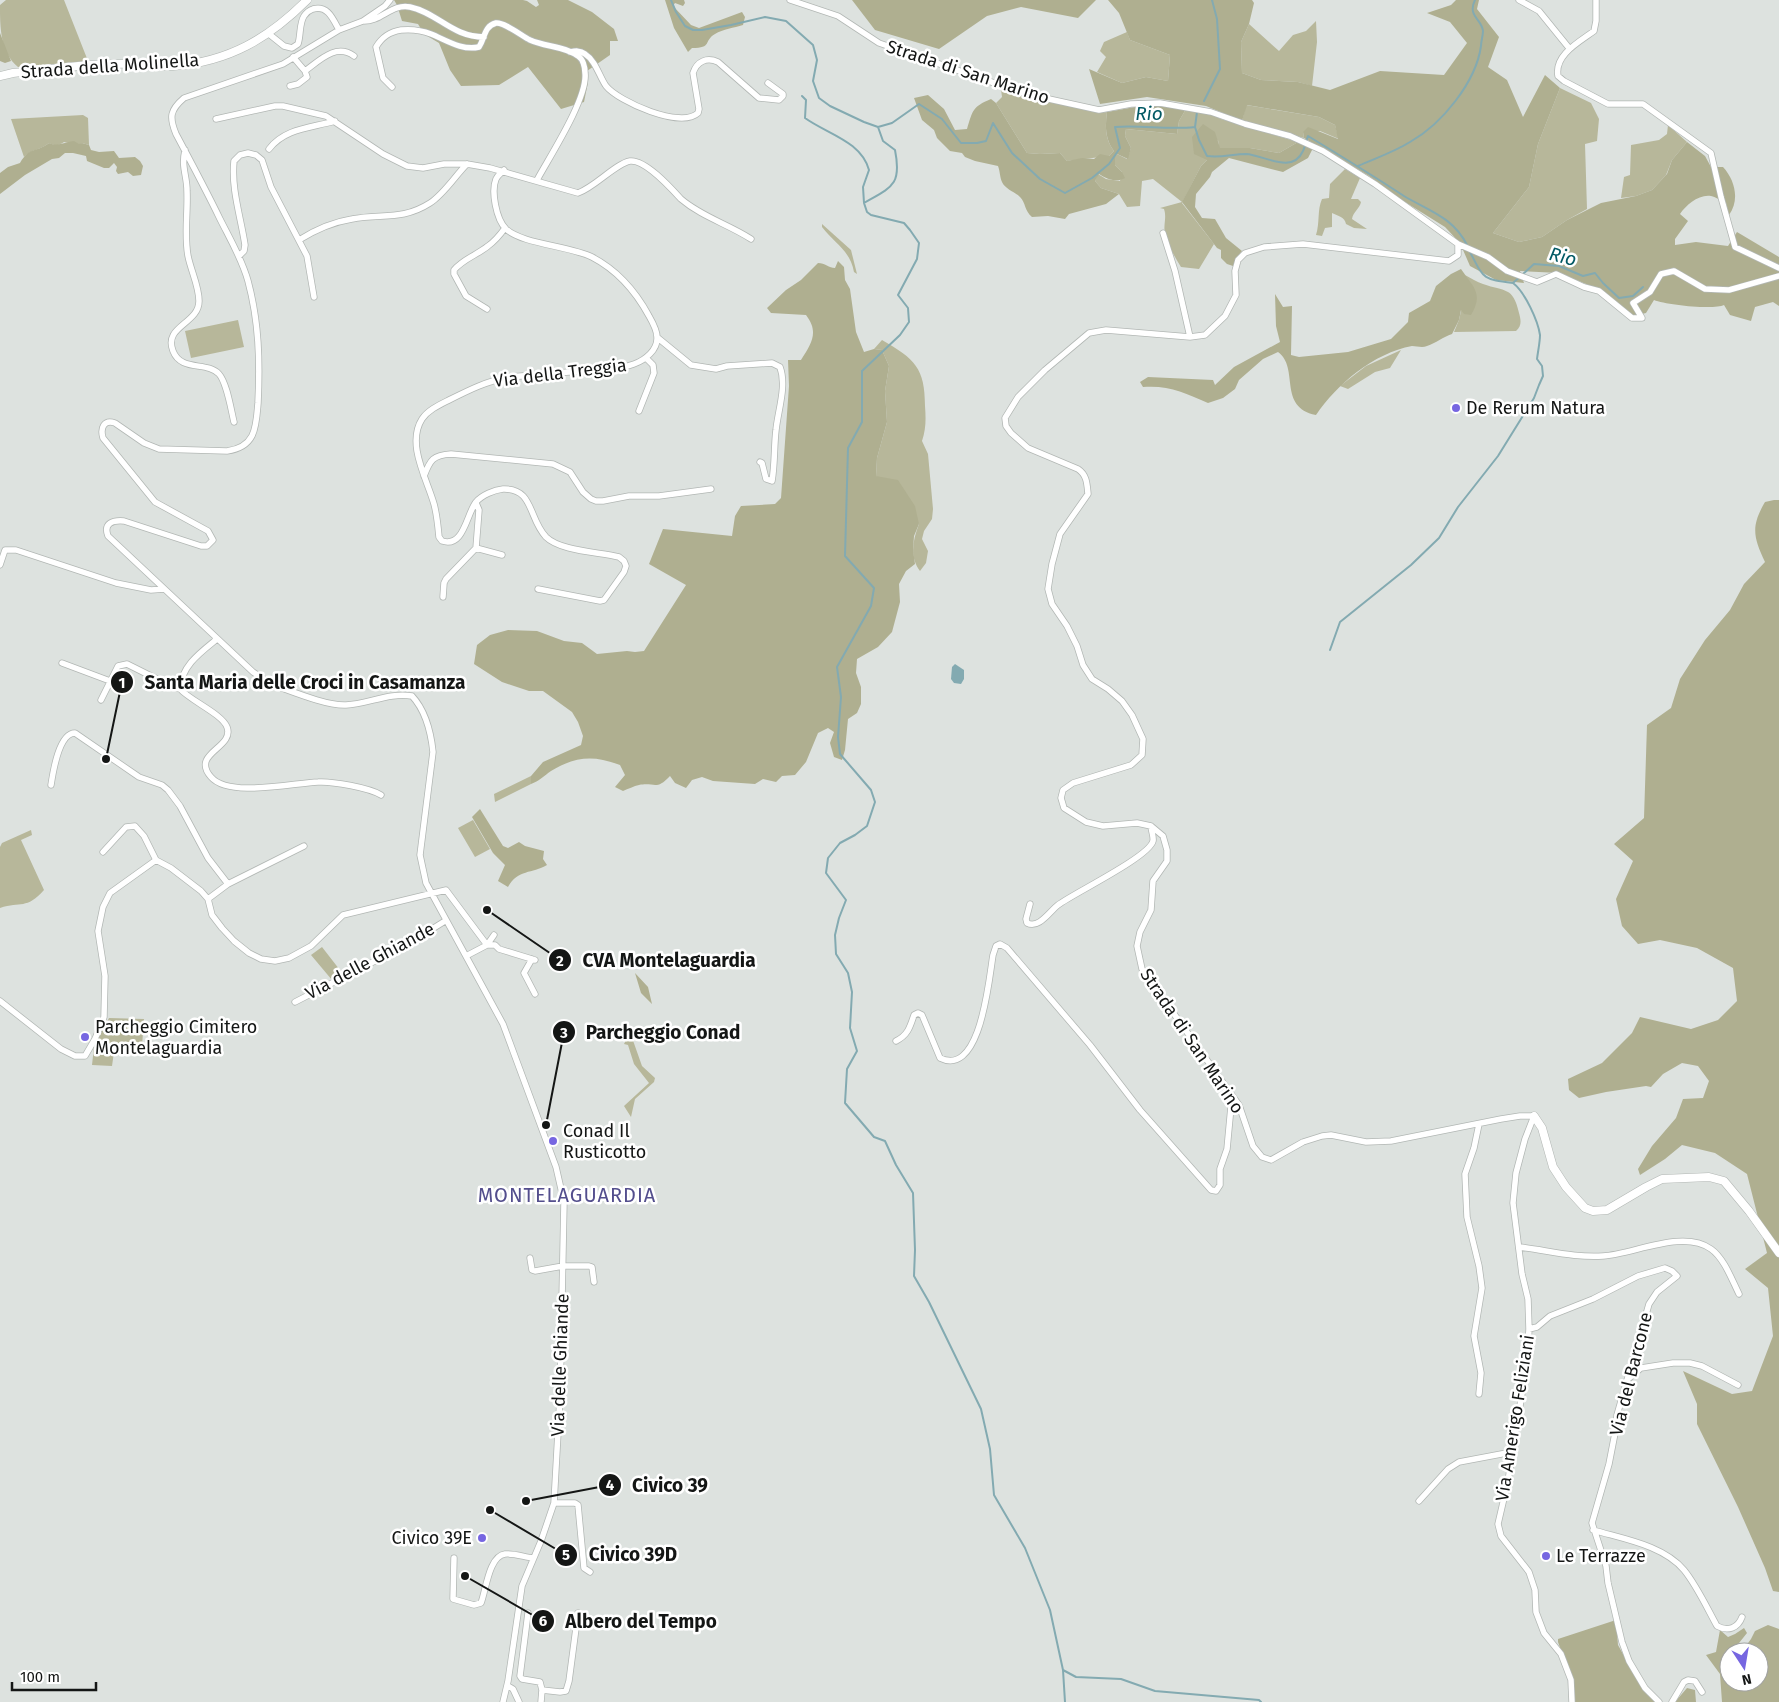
<svg xmlns="http://www.w3.org/2000/svg" width="1779" height="1702" viewBox="0 0 1779 1702" font-family="'Fira Sans',sans-serif">
<rect width="100%" height="100%" fill="#dde2df"/>
<path fill="#b7b79a" d="M6,0H64L88,61L18,67C0,52 0,27 0,5Z
M1316,21L1317,42L1312,86L1298,82L1261,80L1242,73L1241,42L1249,24L1279,51L1293,35L1306,31Z
M1127,32L1130,40L1170,55L1168,81L1146,77L1122,83L1097,72L1106,57L1100,51L1104,42Z
M1560,88L1591,103L1599,119L1597,141L1585,144L1587,209L1567,220L1542,237L1519,242L1493,233L1529,187L1538,144Z
M1001,89C1027,98 1053,103 1080,108C1090,110 1097,113 1107,112C1105,126 1105,140 1114,151L1109,156L1067,161L1060,153L1040,154L1027,153L996,103L1002,97Z
M1246,105L1319,117L1335,125L1339,139L1320,131L1303,132L1304,138L1242,121Z
M1186,109L1207,112L1221,119L1298,142L1279,153L1250,148H1219L1218,140L1207,160L1201,166L1182,203L1214,244L1199,269L1181,267C1175,257 1168,246 1165,234C1163,225 1167,218 1164,209L1160,208L1182,202L1153,179L1142,181L1140,206L1127,207L1119,194L1101,188L1095,181L1098,174L1106,179L1120,181L1122,172L1115,165V157L1117,154L1127,159L1131,148L1125,136L1126,129L1177,134L1179,121Z
M83,115L88,118L89,145L82,143L79,145L64,142C58,146 55,146 49,143C41,150 31,149 24,157L11,119Z
M1668,125L1687,142L1672,160L1666,175L1652,190L1636,196L1621,198L1624,177L1630,175L1631,145L1659,140L1667,134Z
M1345,169L1360,178L1351,199H1358L1361,202C1360,208 1353,212 1352,219L1367,229L1354,228L1346,224C1345,217 1338,216 1332,213V227L1325,228L1322,236L1316,235C1320,223 1317,210 1322,199L1329,198L1330,184Z
M822,224L851,250L857,274L854,272C850,250 834,243 822,227Z
M1465,275C1471,278 1477,282 1483,284C1505,292 1513,286 1519,313C1521,320 1522,326 1516,331L1454,332L1459,320L1468,280Z
M238,320L244,347L191,358L185,331Z
M882,340C915,359 925,368 925,406C926,419 926,429 922,441L928,454L933,509L932,519L924,531L922,539L928,551L926,563L920,571C909,556 913,540 919,524L876,476L877,458L887,422L885,391L889,366L882,350L874,349Z
M1401,350L1390,368L1375,372L1348,389L1340,386L1366,366Z
M531,776V784L495,802L494,794Z
M473,820L490,849L475,857L458,828Z
M31,830L32,835L21,840L44,890C26,910 21,901 0,908V847L2,843Z
M322,947L343,974L332,980L311,955Z
M109,1018L144,1019L142,1046L115,1045L112,1066L92,1065L94,1047Z
M630,1032L642,1066L655,1078L654,1082L635,1099L631,1117L624,1106L649,1083L634,1064L628,1045L624,1044Z"/>
<path fill="#afaf90" fill-rule="evenodd" d="M394,0H523L527,1L536,7L539,5L537,0H568L592,12L614,29L618,41H610V55L587,71L588,82L584,102L561,109L528,67L499,85L461,86L450,70L439,43L424,34L418,24L402,21L397,5Z
M665,0H684L685,3L683,6L675,3L673,6L691,25L699,28L742,12L745,17L743,25C734,28 723,29 715,34C703,41 713,48 692,48L688,52L674,28Z
M852,0H1096L1078,18L1021,7L987,16L939,49L875,30Z
M1108,0H1252L1254,3L1249,24L1241,42L1242,73L1261,80L1298,82L1330,90L1380,71L1444,75L1467,43L1450,22L1427,13L1451,5L1456,0H1479L1477,9L1499,37L1488,67L1507,80L1523,117L1545,75L1560,88L1538,144L1529,187L1493,233L1519,242L1542,237L1567,220L1601,203L1636,196L1652,190L1667,174L1672,160L1687,142L1705,156L1711,167H1723C1735,180 1740,200 1729,215L1726,203C1722,201 1716,197 1711,196C1699,194 1686,205 1680,214L1688,221L1675,239V245L1696,242L1728,246L1737,232L1779,257V306L1773,302L1755,307L1751,321L1730,315L1724,305C1714,310 1666,305 1654,300L1646,313L1634,316L1619,306L1603,291L1586,284L1559,273L1520,271L1524,283L1496,280L1470,266L1460,243L1445,227L1389,192L1369,176L1304,138L1303,132L1308,127L1338,139L1335,125L1319,117L1247,105L1242,121L1206,106L1147,97L1100,104L1089,69L1122,83L1146,77L1168,81L1170,55L1130,40L1119,13Z
M0,33L11,61L5,63L0,61Z
M928,95L944,109L955,130L967,129C973,110 972,107 991,99L996,103L1027,153L1040,154L1060,153L1067,161L1082,158L1094,159L1100,154L1109,156L1114,151C1105,139 1105,126 1107,112L1146,105L1186,109L1179,121L1177,134L1126,129L1125,136L1131,148L1128,159L1117,154L1115,158V165L1122,172L1125,178C1116,183 1107,179 1099,174L1095,181L1101,188L1119,194L1106,204L1069,214L1065,219L1048,216L1032,217C1024,210 1026,203 1020,197C1015,192 1005,189 1002,182C1000,178 1000,171 998,166L975,161L965,157L962,153L950,151L937,138L934,130L922,120L914,98Z
M1203,124L1215,132L1220,148H1250L1279,153L1298,142L1313,148L1308,158L1283,172L1229,158L1212,172L1210,177L1196,194L1195,207L1202,218L1215,219L1226,238L1242,251L1236,259L1233,266L1227,264L1221,258V250L1217,248L1182,202L1201,166L1207,160L1194,154L1192,137Z
M74,141L79,144L82,143L89,145L91,150L99,152L114,151L119,158L135,157L140,161L143,166L141,175L133,176L128,172L118,174L116,171L117,167L114,163L109,168H104L87,161L86,156L73,153H65L59,158L52,159L25,175L0,194V173L8,167L20,163C30,146 36,153 49,143C58,147 65,142 74,141Z
M838,261L844,267L845,280L850,289L856,332L864,352L874,349L882,350L889,366L885,391L887,422L877,458L876,476L898,480L915,506L919,524L914,536L913,550L915,564L906,571L899,584L900,602L892,632L878,647L857,659L856,673L861,687V704L857,713L848,719L845,750L842,760L834,757L830,743L834,732L828,728L818,733L806,762L795,775L782,776L776,782L763,779L755,784L713,781L702,777L692,780L686,788L675,783L670,776C656,791 655,782 639,785C634,786 628,789 623,791L615,787L625,775L620,765C594,755 576,756 551,771C544,776 539,781 531,784V776L543,762L581,745L583,736L578,722L572,712L543,691H529L502,682L474,664L477,645L490,635L508,630L537,631L564,641L582,643L597,654L627,651L635,652L644,651L686,585L649,564L663,529L732,536L735,516L741,506L775,504L781,498L789,386L788,360H801C812,343 819,332 806,315L771,313L767,308L786,290L801,280L818,263C825,263 829,268 835,268Z
M1461,269C1473,287 1484,293 1471,315L1464,314L1461,310L1459,320L1452,334C1443,337 1436,343 1427,346C1422,348 1417,346 1412,346C1374,353 1337,384 1316,415C1277,407 1300,368 1278,352L1263,359L1239,380L1235,389L1223,398L1208,403C1185,393 1169,385 1143,387L1140,382L1148,377L1213,380L1215,385L1234,367L1280,342L1276,326L1275,294L1283,307L1292,306L1291,355L1299,357L1348,352L1391,339L1408,322L1409,313L1430,301L1436,286L1451,274Z
M1774,500H1779V1592L1773,1591L1765,1568L1738,1507L1697,1424V1404L1683,1371L1732,1394L1752,1391L1773,1336L1768,1288L1745,1269L1767,1253L1747,1174L1715,1153L1682,1145L1665,1159L1640,1175L1638,1169L1652,1146L1676,1118L1683,1099L1703,1098L1709,1081L1698,1066L1682,1063L1663,1074L1651,1087L1646,1086L1606,1092L1579,1098L1569,1090L1568,1079L1602,1063L1632,1033L1640,1017L1691,1029L1718,1020L1737,1001L1733,968L1697,948L1660,940L1638,944L1622,926L1616,899L1633,861L1614,844L1644,818L1647,725L1671,708L1680,679L1705,640L1730,610L1744,584L1765,562C1753,537 1751,526 1765,502Z
M480,809L503,846L508,848L519,842L525,846L544,851L543,859L547,865C532,874 518,869 508,887L498,881L505,865L493,853L472,817Z
M635,973L648,987L652,1004L641,993Z
M1616,1620L1618,1645L1633,1672L1659,1702H1574V1686L1558,1642V1639Z
M1768,1625L1779,1629V1702H1722L1720,1674L1706,1655L1716,1652L1720,1630L1728,1637L1735,1634L1744,1628L1747,1633L1735,1648L1742,1651L1751,1639L1755,1631ZM1729,1652H1759V1682H1729Z
M1687,1688L1695,1690L1696,1702H1675Z"/>
<path fill="#83aab1" d="M955,664L964,670V679L961,684L954,683L951,679L952,667Z"/>
<g fill="none" stroke-linecap="round" stroke-linejoin="round">
<path stroke="#83aab1" stroke-width="2" d="M671,0L676,12L685,26L693,30H702L731,25L765,17L786,21L813,45L817,60L813,81L819,98L830,106L864,122L878,127L892,123L919,104L942,119L961,143H977L986,141L993,123L1012,153L1040,179L1065,193L1092,178L1109,164L1120,148L1115,127C1142,125 1168,130 1195,127L1199,140L1207,156C1221,158 1233,154 1246,154C1264,155 1292,175 1303,151C1305,147 1306,141 1308,136C1341,156 1372,175 1404,196C1429,211 1453,217 1467,245
M802,96L806,100L805,118C827,134 861,141 869,170L863,187L864,203
M1204,101L1220,69L1217,19L1212,0
M878,127L883,141L895,150C902,185 892,187 864,203L867,212L871,215L904,223L910,230L919,243L917,259L898,295L908,308L909,322L900,335L862,371V422L848,448L845,556L874,588L871,606L837,667L841,697L838,737L840,754L871,790L875,802L867,826L855,835L840,843L828,858L826,873L846,900L839,918L835,935L836,954L848,973L852,992L850,1028L857,1051L847,1069L845,1103L874,1137L885,1141L896,1165L913,1193L915,1250L914,1276L929,1302L981,1409L990,1449L994,1495L1025,1548L1050,1610L1063,1670L1065,1702
M1195,127L1197,112
M1358,166C1376,158 1394,152 1410,142C1442,124 1476,82 1481,46C1481,41 1483,36 1483,31C1482,19 1467,16 1475,0
M1470,252C1484,279 1482,279 1513,283L1534,264L1559,266L1583,276L1595,273L1603,283L1619,298L1633,296L1643,287
M1330,650L1340,622L1411,565L1439,538L1458,507L1498,456L1534,398L1539,385L1543,376L1542,366L1537,359C1538,351 1540,342 1540,335C1538,321 1525,292 1513,283
M1063,1670L1076,1677L1121,1679L1155,1691L1259,1700L1261,1702"/>
<g stroke="#b2b7b4" stroke-width="7">
<path id="street" d="M390,0L385,6L363,21L339,30L283,64L184,98C170,110 169,117 176,134C191,162 206,190 220,219C230,239 242,259 248,281C259,322 260,361 258,403C256,427 256,447 227,451L159,449L144,443L115,423C104,419 100,428 103,438L155,502L208,531L213,540L207,546H201L124,521C113,520 103,523 108,536L253,672L271,684C291,691 327,706 346,705C368,704 390,692 412,696C425,710 431,733 433,752L420,855L426,883L503,1024L556,1167L564,1202L560,1397L554,1503L541,1541L522,1586L508,1681L503,1702
M790,0L838,16L879,43L1026,94L1099,110L1131,104L1160,103L1211,112L1245,124L1290,136L1323,151L1375,184L1458,244V255L1449,261L1303,244L1264,247L1245,253L1238,260L1235,271L1236,295L1225,316L1205,335L1190,337L1106,330L1089,333L1045,370L1018,397L1005,418L1006,426L1011,433L1028,448L1078,469C1087,475 1087,484 1088,494L1060,534L1052,564L1048,589L1052,604L1067,626L1077,646L1083,665L1092,679L1108,689L1122,701L1132,715L1143,739L1142,755L1131,765L1073,783L1063,790L1061,798L1064,808L1086,822L1103,826L1137,823L1151,826L1163,836L1167,850V861L1153,881L1151,910L1140,932L1137,946L1142,969L1239,1105L1253,1146L1262,1157L1271,1160L1303,1142L1322,1136L1331,1135L1366,1142L1391,1141L1501,1119L1520,1116H1534L1525,1139L1516,1173L1513,1203L1522,1274L1528,1299L1529,1329L1527,1362L1508,1481L1498,1524L1501,1536L1529,1572L1535,1590L1536,1612L1544,1633L1561,1654L1571,1680L1572,1702
M1519,0L1539,11L1569,48
M1596,0V21L1594,31C1579,42 1554,55 1558,76L1564,81L1608,104H1643L1711,153L1721,197L1735,247L1779,268
M363,21C381,22 392,3 410,7C438,13 452,37 484,37
M269,34L284,46L292,48L298,44C301,35 299,24 304,16C306,13 310,10 313,9C328,5 333,19 339,30
M570,52C575,51 580,50 585,54C596,61 599,76 606,86C619,102 681,129 698,113L699,109L693,73C697,61 707,57 718,62L759,98L779,100L783,96V94L768,83
M293,57L305,71
M290,86L298,84L307,77L305,71C320,60 336,43 354,56
M392,87L383,78L376,47C382,37 389,32 401,30C411,29 421,30 431,34C446,40 462,51 479,47C485,38 484,26 496,23C504,22 522,36 530,40C545,47 565,46 578,56C583,59 585,67 585,73C588,98 550,156 537,180
M216,119L275,106H283L326,116L383,154L407,166L423,168L444,164H467L490,168L578,193C595,187 615,164 630,161C645,159 671,188 681,199C702,217 728,224 751,239
M269,149C285,128 311,128 335,121
M185,150C181,168 187,175 187,191C188,213 184,235 188,256C191,271 199,286 199,301C199,324 163,326 173,351C181,372 207,361 219,374C227,383 231,410 234,422
M504,170C501,173 498,175 496,179C491,191 496,219 506,229C522,244 570,246 592,257C617,270 636,292 649,316C653,323 657,330 657,337C658,350 645,360 634,364C617,370 599,370 581,371C557,373 533,375 509,377C487,381 469,390 449,400C439,405 428,410 422,419C406,444 427,479 434,504C437,515 438,526 439,537L442,541C464,548 466,515 476,502C482,495 494,490 503,489C534,488 528,518 546,537C560,551 599,552 619,557L624,561L626,566L624,572L604,600L600,601L538,589
M1163,233L1175,271L1190,337
M299,240C315,230 333,222 352,219C381,213 402,221 430,203C444,194 455,176 467,164
M1458,244L1488,257L1507,271L1537,282L1556,274L1584,287L1599,291L1632,318H1642L1633,303L1650,292L1661,274L1674,271L1705,289L1729,290L1779,276
M239,256L244,251L245,245C241,218 231,189 234,161L240,155L248,153L256,155L262,160L271,187L307,256L314,297
M487,309L466,296L454,274V270C463,259 477,255 488,246C495,241 500,235 505,228
M658,338L691,365L716,369L727,366L772,363L780,367C787,386 778,410 776,430C774,446 775,464 772,481L766,479L762,463L760,462
M639,411L654,373L653,365L646,358
M424,476C430,460 433,455 451,454L553,464L570,472L583,492L591,499L596,501H603L629,496H659L711,489
M476,548L502,555
M0,565L5,550H16L116,583L151,590L164,589
M443,597L444,583L446,579L476,548L479,510L476,503
M217,639C201,652 181,666 180,689C191,701 222,714 227,727C235,748 190,753 211,777C229,798 293,783 318,782C332,781 370,788 381,795
M62,663L110,681
M101,700L118,666L127,664L173,687L180,689
M51,785C53,772 59,733 75,733L139,777L162,785L168,790L180,806L208,858L228,884
M103,852L126,827L135,826L144,836L156,860
M208,899L228,884L304,846
M1030,904L1026,919L1027,923C1039,929 1049,912 1058,905C1074,893 1149,857 1153,841C1154,837 1151,830 1151,826
M494,935L487,945H495L499,949L535,960
M532,959L524,973L535,994
M0,1001L61,1049L75,1056H85L95,1039L104,1017L105,976L98,931L103,907L110,893L156,860L171,868L201,891L208,899L212,915L222,928L234,941L249,953L261,959L275,961L289,958L311,946L343,915L446,890L487,945L466,956
M295,1002L408,944L445,921
M896,1041C908,1035 910,1027 914,1015L918,1013L922,1015L940,1058C981,1078 989,978 993,955L996,946L1000,944L1007,948L1090,1045L1140,1110L1211,1190L1216,1191L1220,1185V1169L1227,1149L1232,1096
M1479,1124L1474,1148L1465,1174L1467,1217L1479,1266L1482,1288L1474,1336L1481,1373L1479,1394
M1519,1247C1546,1250 1575,1258 1603,1256C1634,1254 1683,1229 1711,1249C1724,1258 1732,1280 1739,1294
M530,1258L532,1270L535,1271L563,1266H589L592,1267L594,1282
M1529,1329L1537,1327L1550,1316L1593,1299L1638,1276L1665,1268L1672,1271L1677,1276L1657,1292L1649,1304L1617,1415L1616,1428L1609,1464L1592,1523L1606,1566L1608,1583L1622,1642L1629,1661L1645,1688L1659,1702
M1627,1380L1641,1368L1673,1363H1690L1702,1366L1738,1385
M1419,1501L1448,1469L1459,1462L1512,1452
M554,1503H575L578,1505L584,1568L590,1572
M1593,1530C1623,1539 1663,1545 1684,1570C1697,1586 1707,1608 1717,1626C1728,1632 1738,1628 1742,1617
M454,1558L453,1599L474,1605L481,1603C486,1590 489,1556 505,1554C514,1553 524,1557 533,1558
M528,1613L520,1676L522,1679L540,1682L542,1690L541,1702
M508,1686L513,1689L519,1702
M542,1690L560,1692L566,1691L569,1681L578,1613
M1672,1702L1684,1682L1688,1680L1695,1681L1702,1692"/>
</g>
<g stroke="#b2b7b4" stroke-width="9">
<path id="secondary" d="M0,76L13,73C47,70 82,64 116,64C135,63 154,67 173,66C229,62 269,38 307,0
M1534,1116L1542,1128L1553,1167L1566,1187L1585,1208L1593,1211L1607,1210L1646,1187L1662,1179L1709,1177L1724,1181L1749,1211L1779,1253"/>
</g>
<use href="#street" stroke="#fff" stroke-width="5.5"/>
<use href="#secondary" stroke="#fff" stroke-width="8"/>
</g>
<g fill="#7666e1" stroke="#fff" stroke-width="2">
<circle cx="1456" cy="408" r="5"/>
<circle cx="85" cy="1037" r="5"/>
<circle cx="553" cy="1141" r="5"/>
<circle cx="482" cy="1538" r="5"/>
<circle cx="1546" cy="1556" r="5"/>
</g>
<g text-anchor="middle" stroke-width="5" stroke-linejoin="round" paint-order="stroke">
<g font-size="18" fill="#141615" stroke="#fff">
<text transform="translate(110 66) rotate(-4)" y="6">Strada della Molinella</text>
<text transform="translate(968 72) rotate(18)" y="6">Strada di San Marino</text>
<text transform="translate(560 373) rotate(-7)" y="6">Via della Treggia</text>
<text transform="translate(370 961) rotate(-28)" y="6">Via delle Ghiande</text>
<text transform="translate(1192 1041) rotate(56)" y="6">Strada di San Marino</text>
<text transform="translate(560 1365) rotate(-88)" y="6">Via delle Ghiande</text>
<text transform="translate(1631 1374) rotate(-76)" y="6">Via del Barcone</text>
<text transform="translate(1515 1418) rotate(-81)" y="6">Via Amerigo Feliziani</text>
</g>
<g font-size="18" fill="#141615" stroke="#fff" text-anchor="start">
<text x="1466" y="414">De Rerum Natura</text>
<text x="95" y="1033">Parcheggio Cimitero<tspan x="95" dy="21">Montelaguardia</tspan></text>
<text x="563" y="1137">Conad Il<tspan x="563" dy="21">Rusticotto</tspan></text>
<text x="472" y="1544" text-anchor="end">Civico 39E</text>
<text x="1556" y="1562">Le Terrazze</text>
</g>
<g font-size="19" font-style="italic" fill="#015964" stroke="#fff">
<text x="1149" y="120">Rio</text>
<text transform="translate(1563 256) rotate(14)" y="7">Rio</text>
</g>
<g font-size="20" letter-spacing="1" fill="#534e8d" stroke="#fff">
<text x="567" y="1202">MONTELAGUARDIA</text>
</g>
</g>
<path fill="none" stroke="#141615" stroke-width="2" d="M106 759L122 682M487 910L560 960M546 1125L564 1032M526 1501L610 1485M490 1510L566 1555M465 1576L543 1621"/>
<g fill="#141615" stroke="#fff" stroke-width="2">
<circle cx="106" cy="759" r="5"/>
<circle cx="487" cy="910" r="5"/>
<circle cx="546" cy="1125" r="5"/>
<circle cx="526" cy="1501" r="5"/>
<circle cx="490" cy="1510" r="5"/>
<circle cx="465" cy="1576" r="5"/>
<circle cx="122" cy="682" r="12"/>
<circle cx="560" cy="960" r="12"/>
<circle cx="564" cy="1032" r="12"/>
<circle cx="610" cy="1485" r="12"/>
<circle cx="566" cy="1555" r="12"/>
<circle cx="543" cy="1621" r="12"/>
</g>
<g font-size="15" text-anchor="middle" font-weight="bold" fill="#fff">
<text x="122" y="688">1</text>
<text x="560" y="966">2</text>
<text x="564" y="1038">3</text>
<text x="610" y="1490">4</text>
<text x="566" y="1560">5</text>
<text x="543" y="1626">6</text>
</g>
<g font-size="19" text-anchor="middle" font-weight="bold" fill="#141615" stroke="#fff" stroke-width="5" stroke-linejoin="round" paint-order="stroke">
<text x="305" y="689">Santa Maria delle Croci in Casamanza</text>
<text x="669" y="967">CVA Montelaguardia</text>
<text x="663" y="1039">Parcheggio Conad</text>
<text x="670" y="1492">Civico 39</text>
<text x="633" y="1561">Civico 39D</text>
<text x="641" y="1628">Albero del Tempo</text>
</g>
<g transform="translate(1744 1667) rotate(168)"><circle r="24" fill="#ffffff" stroke="#a1a2a1"/>
<path d="M0-4L9 19L0 12L-9 19Z" fill="#7666e1"/>
<text y="-8" font-size="14" font-weight="bold" text-anchor="middle" fill="#141615">N</text>
</g>
<path d="M12 1682v8h84v-8" fill="none" stroke="#141615" stroke-width="2.5"/>
<text x="20" y="1682" font-size="15" fill="#141615" stroke="#ffffff" stroke-width="4" paint-order="stroke">100 m</text>
</svg>
